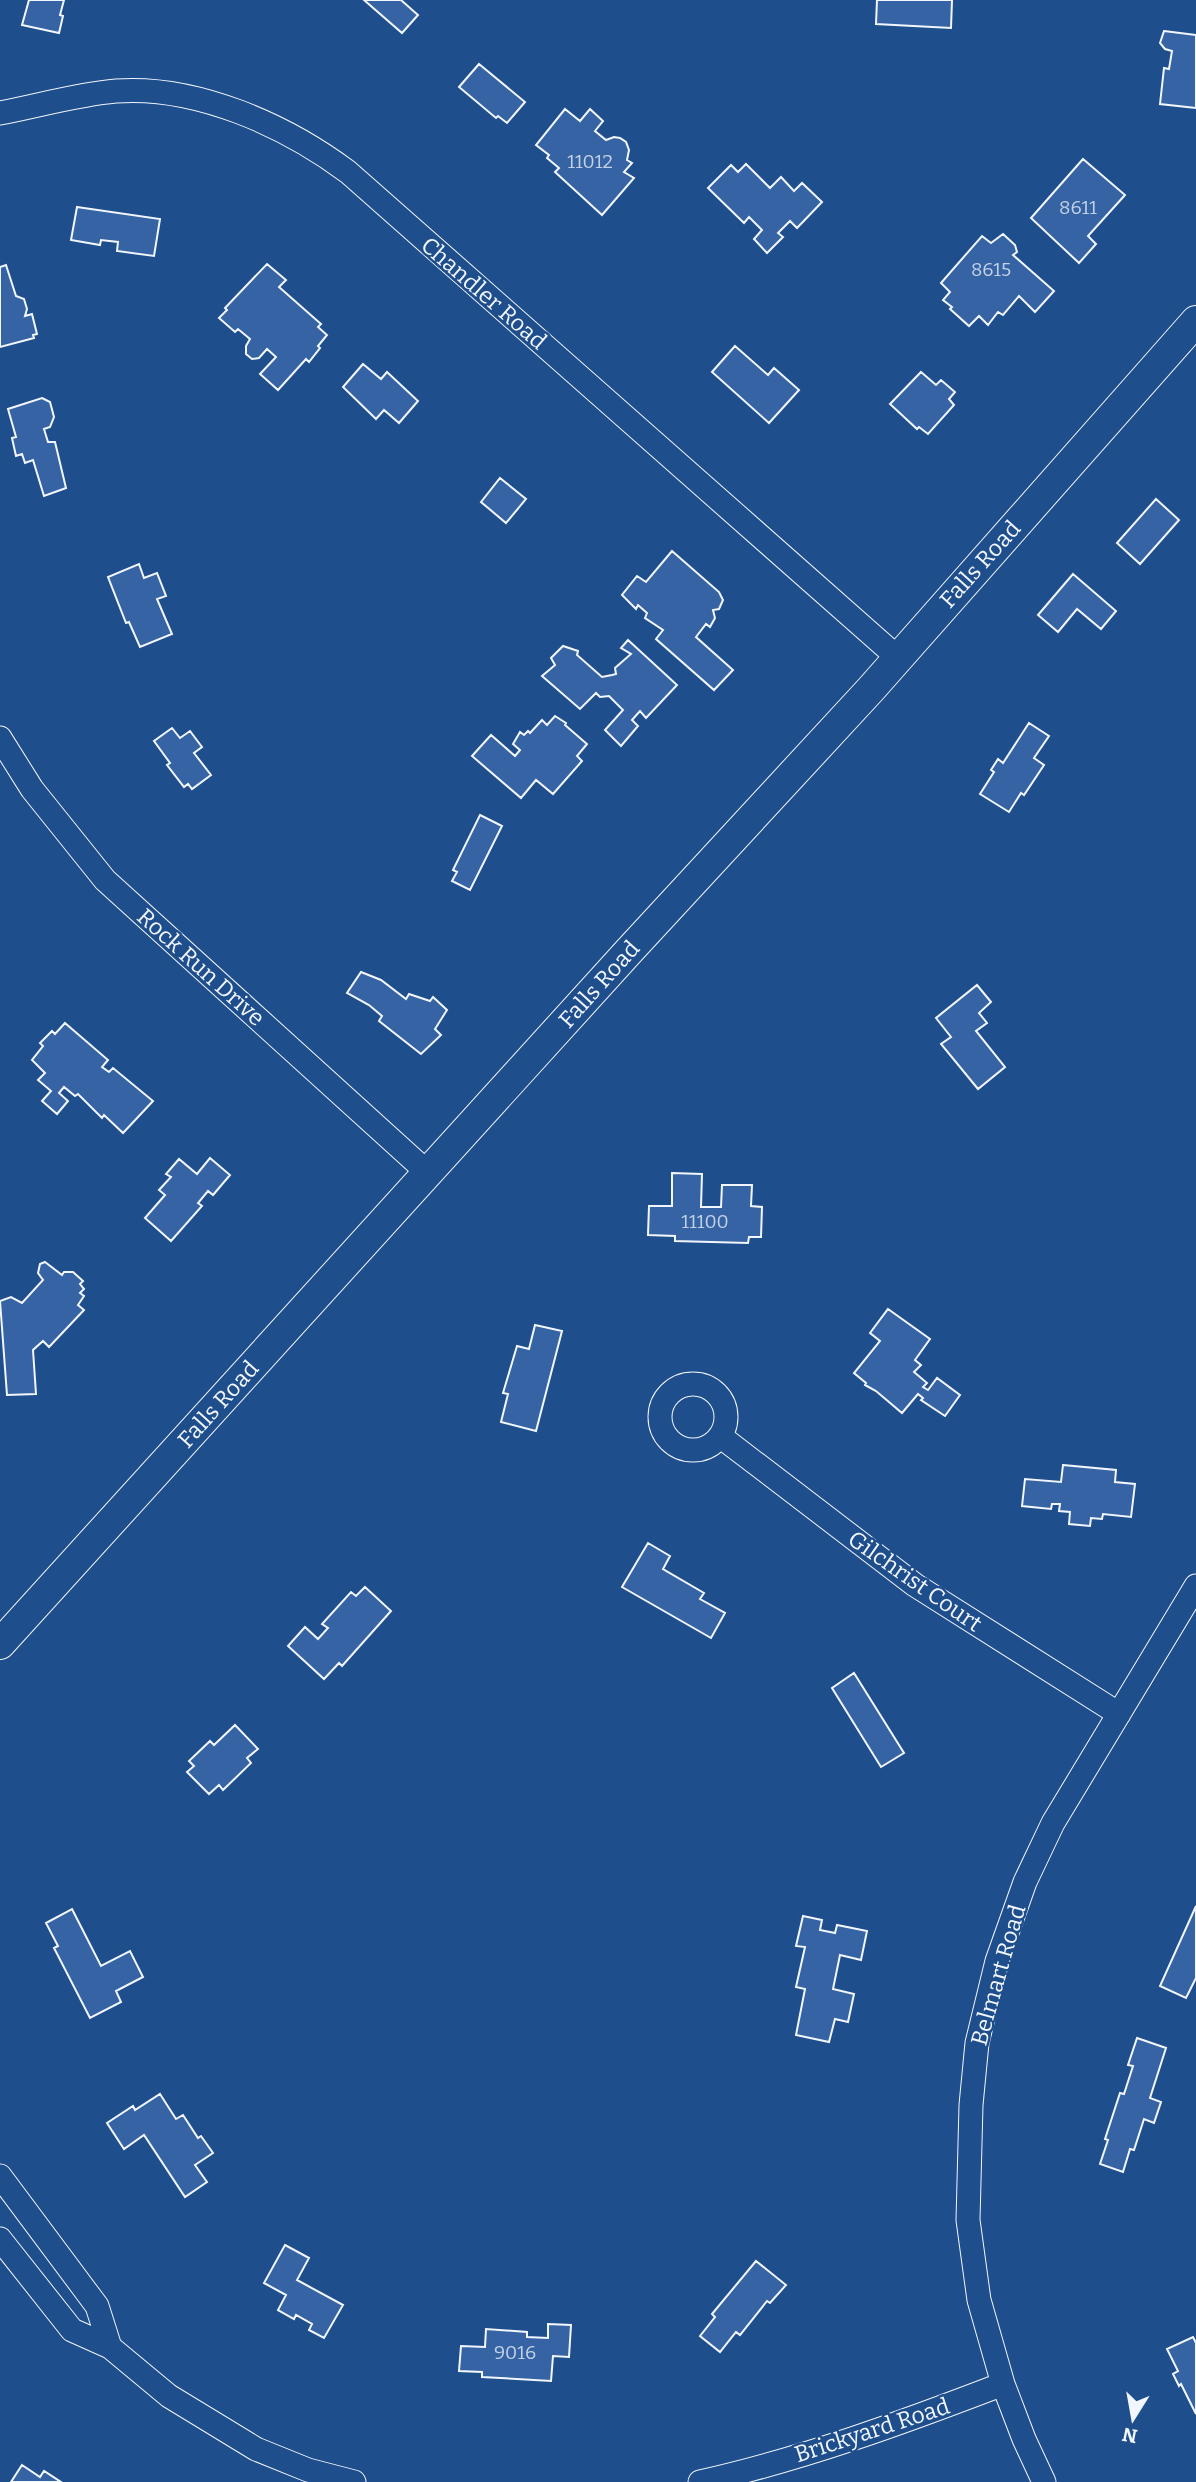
<svg xmlns="http://www.w3.org/2000/svg" width="1196" height="2482" viewBox="0 0 1196 2482" font-family="Bitter,serif">
<rect width="100%" height="100%" fill="#1f4e8c"/>
<path fill="#3563a3" stroke="#f2f6ff" stroke-width="2" d="M29,0H64L60,15L63,16L59,33L22,25Z
M364,0H401L418,15L402,33Z
M877,0H952L951,28L876,24Z
M1164,31L1196,35V108L1160,104L1164,68L1169,69L1172,51L1165,49L1160,43Z
M479,64L525,102L507,123L498,116L496,118L459,87Z
M565,109L580,121L590,109L603,121L595,131L606,140L614,137L620,138L626,142L629,150L627,160L632,163L624,172L634,178L602,215L555,172L559,168L547,158L549,155L536,145Z
M1083,159L1125,195L1088,236L1096,244L1079,263L1031,218Z
M746,164L770,188L781,177L794,191L802,183L822,202L797,228L790,221L778,233L783,237L767,253L754,239L762,230L749,217L744,223L708,188L731,165L738,172Z
M77,207L160,219L154,256L117,251L118,242L101,240L100,245L71,240Z
M1003,234L1015,245L1017,252L1013,255L1054,291L1035,312L1019,296L1003,315L998,312L988,325L979,316L969,326L950,309L952,307L943,300L950,292L941,283L982,236L991,243Z
M267,264L286,280L279,287L321,324L318,327L327,335L318,346L320,348L309,362L306,359L278,390L260,374L276,357L267,349L259,358L252,359L246,354V346L250,339L238,329L235,332L219,318L227,310L225,308Z
M6,265L16,296L24,299L27,309L25,316L32,314L37,334L33,335L34,338L0,347V267Z
M735,346L768,375L774,368L799,390L769,423L712,372Z
M363,364L381,379L387,372L418,401L399,423L384,410L376,419L343,387Z
M921,372L936,385L941,380L955,392L949,399L954,405L928,434L919,427L917,429L890,404Z
M42,398L50,402L54,417L50,427L44,429L48,442H55L66,488L44,496L33,460L25,463L22,454L16,456L12,438L16,437L8,409Z
M500,478L526,499L506,523L481,502Z
M1156,499L1179,520L1140,564L1117,543Z
M672,551L719,592L723,600L719,609L713,610L715,618L710,627L706,624L696,637L733,670L714,690L656,639L663,630L645,618L647,613L638,605L636,609L622,595L637,576L646,582Z
M139,564L144,578L157,573L166,596L157,599L172,634L140,647L129,622L126,623L108,577Z
M1073,574L1116,611L1101,629L1077,609L1058,632L1038,615Z
M628,640L677,685L646,718L640,711L632,720L638,726L621,746L605,730L623,710L609,696L600,697L596,693L580,709L542,676L555,665L551,658L563,646L578,651L577,655L602,677L612,675L616,674L615,668L631,654L621,648Z
M555,716L566,723L565,725L587,744L577,756L582,761L553,794L536,780L521,798L472,756L491,735L515,756L520,750L513,744L520,732L524,735L528,731L530,733L542,720L547,725Z
M1029,723L1049,736L1034,758L1044,765L1024,795L1021,793L1009,812L980,794L994,772L991,770L998,759L1003,763Z
M172,728L180,738L190,731L202,747L194,753L211,775L192,789L188,784L184,787L167,765L170,763L154,741Z
M480,815L502,826L470,890L452,881L457,872L453,870Z
M361,972L381,980L406,999L409,994L430,1001L433,997L447,1010L435,1029L441,1035L421,1054L379,1021L382,1016L369,1005L347,993Z
M977,985L991,1002L979,1013L987,1023L976,1031L1005,1067L978,1089L941,1044L951,1037L936,1018Z
M65,1023L108,1060L102,1067L109,1072L113,1068L153,1101L123,1133L104,1115L102,1118L78,1094L75,1096L64,1087L59,1093L68,1101L57,1114L42,1101L51,1091L38,1080L45,1073L32,1060L43,1046L40,1043L52,1031L55,1034Z
M210,1158L230,1175L213,1195L208,1191L198,1203L202,1206L171,1241L145,1218L165,1195L159,1190L171,1177L166,1174L179,1159L197,1174Z
M672,1173L702,1174L701,1207H721L722,1185H752L751,1206L762,1207L761,1237H749L748,1243L675,1241V1236L648,1235L649,1206H672Z
M45,1262L62,1275L64,1272H73L83,1281L80,1284L84,1289L80,1293L84,1296L78,1305L84,1310L49,1347L43,1341L33,1350L36,1394L7,1395L0,1301L11,1297L22,1303L43,1280L38,1273L40,1264Z
M888,1309L930,1339L915,1360L921,1365L914,1372L927,1383L923,1387L928,1390L937,1378L960,1395L945,1416L921,1400L923,1398L918,1394L902,1413L876,1391L865,1385L866,1383L854,1373L880,1341L870,1333Z
M535,1325L562,1331L536,1431L501,1422L508,1394L503,1393L517,1346L529,1349Z
M1063,1465L1116,1470L1115,1482L1135,1484L1131,1517L1103,1514L1102,1519L1091,1518L1090,1526L1069,1524L1070,1512L1059,1511L1060,1504H1052L1051,1509L1022,1506L1025,1479L1061,1482Z
M648,1543L670,1556L663,1569L704,1593L700,1599L725,1613L711,1638L622,1587Z
M365,1587L391,1611L342,1666L339,1663L324,1679L288,1646L305,1627L318,1639L328,1628L322,1624L351,1592L356,1596Z
M854,1673L904,1753L881,1767L832,1688Z
M235,1725L258,1749L247,1758L251,1763L223,1790L219,1785L209,1794L187,1772L194,1766L189,1761L210,1741L214,1745Z
M1196,1906V1978L1186,1998L1160,1986Z
M72,1909L101,1966L130,1951L143,1977L116,1991L121,2002L90,2018L54,1948L58,1946L46,1923Z
M803,1916L822,1920L820,1930L835,1933L837,1925L867,1931L861,1960L840,1955L833,1989L854,1994L848,2022L835,2019L829,2042L796,2035L805,1989L796,1987L805,1947L796,1946Z
M1137,2038L1166,2048L1150,2098L1161,2102L1154,2123L1144,2119L1134,2150L1130,2149L1123,2172L1100,2164L1108,2140L1105,2139L1120,2093L1124,2094L1133,2066L1128,2065Z
M160,2094L176,2119L183,2115L198,2138L201,2136L213,2153L195,2165L207,2182L185,2197L144,2135L124,2149L107,2123L133,2106L135,2110Z
M285,2245L309,2258L297,2280L343,2305L324,2338L309,2330L312,2324L296,2315L294,2319L278,2310L286,2295L264,2283Z
M756,2261L786,2285L770,2303L767,2301L740,2335L736,2332L720,2352L700,2336L715,2317L712,2314Z
M548,2324L571,2325L569,2357L553,2356L551,2381L482,2377V2372L459,2371L461,2346L485,2347L486,2329L527,2332V2337L548,2338Z
M1193,2337L1196,2343V2414L1181,2384L1179,2386L1173,2374L1178,2371L1167,2349Z
M22,2465L40,2477L44,2471L61,2482H11Z"/>
<g fill="none" stroke-linecap="round" stroke-linejoin="round">
<g stroke="#f2f6ff" stroke-width="25">
<path id="minor" d="M0,113C37,106 79,94 116,91C196,85 285,125 348,172L897,657
M0,738L32,789L105,880L428,1173
M660 1417a33 33 0 1 1 66 0a33 33 0 1 1-66 0Z
M720,1436L915,1585L1119,1714
M0,2176L97,2306L110,2347
M0,2239L72,2330L110,2347L169,2396L256,2449L308,2470L354,2482
M700,2482C803,2459 904,2422 1003,2384
M1044,2482L1024,2439L1003,2384L979,2300L968,2220L971,2105L977,2043L997,1961L1025,1882L1053,1823L1196,1586"/>
</g>
<g stroke="#f2f6ff" stroke-width="32">
<path id="major" d="M0,1644L629,951L871,689L1196,321"/>
</g>
<use href="#minor" stroke="#1f4e8c" stroke-width="23"/>
<use href="#major" stroke="#1f4e8c" stroke-width="30"/>
</g>
<g text-anchor="middle" stroke-width="5" stroke-linejoin="round" paint-order="stroke">
<g font-size="19" fill="#c3d1e8">
<text x="590" y="168">11012</text>
<text x="1078" y="214">8611</text>
<text x="991" y="276">8615</text>
<text x="705" y="1228">11100</text>
<text x="515" y="2359">9016</text>
</g>
<g font-size="23" fill="#f2f6ff" stroke="#1f4e8c">
<text transform="translate(484 293) rotate(41)" y="8">Chandler Road</text>
<text transform="translate(980 564) rotate(-48)" y="8">Falls Road</text>
<text transform="translate(201 967) rotate(42)" y="8">Rock Run Drive</text>
<text transform="translate(599 984) rotate(-48)" y="8">Falls Road</text>
<text transform="translate(218 1404) rotate(-48)" y="8">Falls Road</text>
<text transform="translate(915 1581) rotate(35)" y="8">Gilchrist Court</text>
<text transform="translate(998 1975) rotate(-74)" y="8">Belmart Road</text>
<text transform="translate(872 2430) rotate(-18)" y="8">Brickyard Road</text>
</g>
</g>
<g transform="translate(1133 2419) rotate(191)" stroke="#1f4e8c" stroke-width="5" paint-order="stroke">
<path d="M0-5L12 26L0 18L-12 26Z" fill="#f2f6ff"/>
<text y="-10" font-size="19" font-weight="bold" text-anchor="middle" fill="#f2f6ff">N</text>
</g>
</svg>
